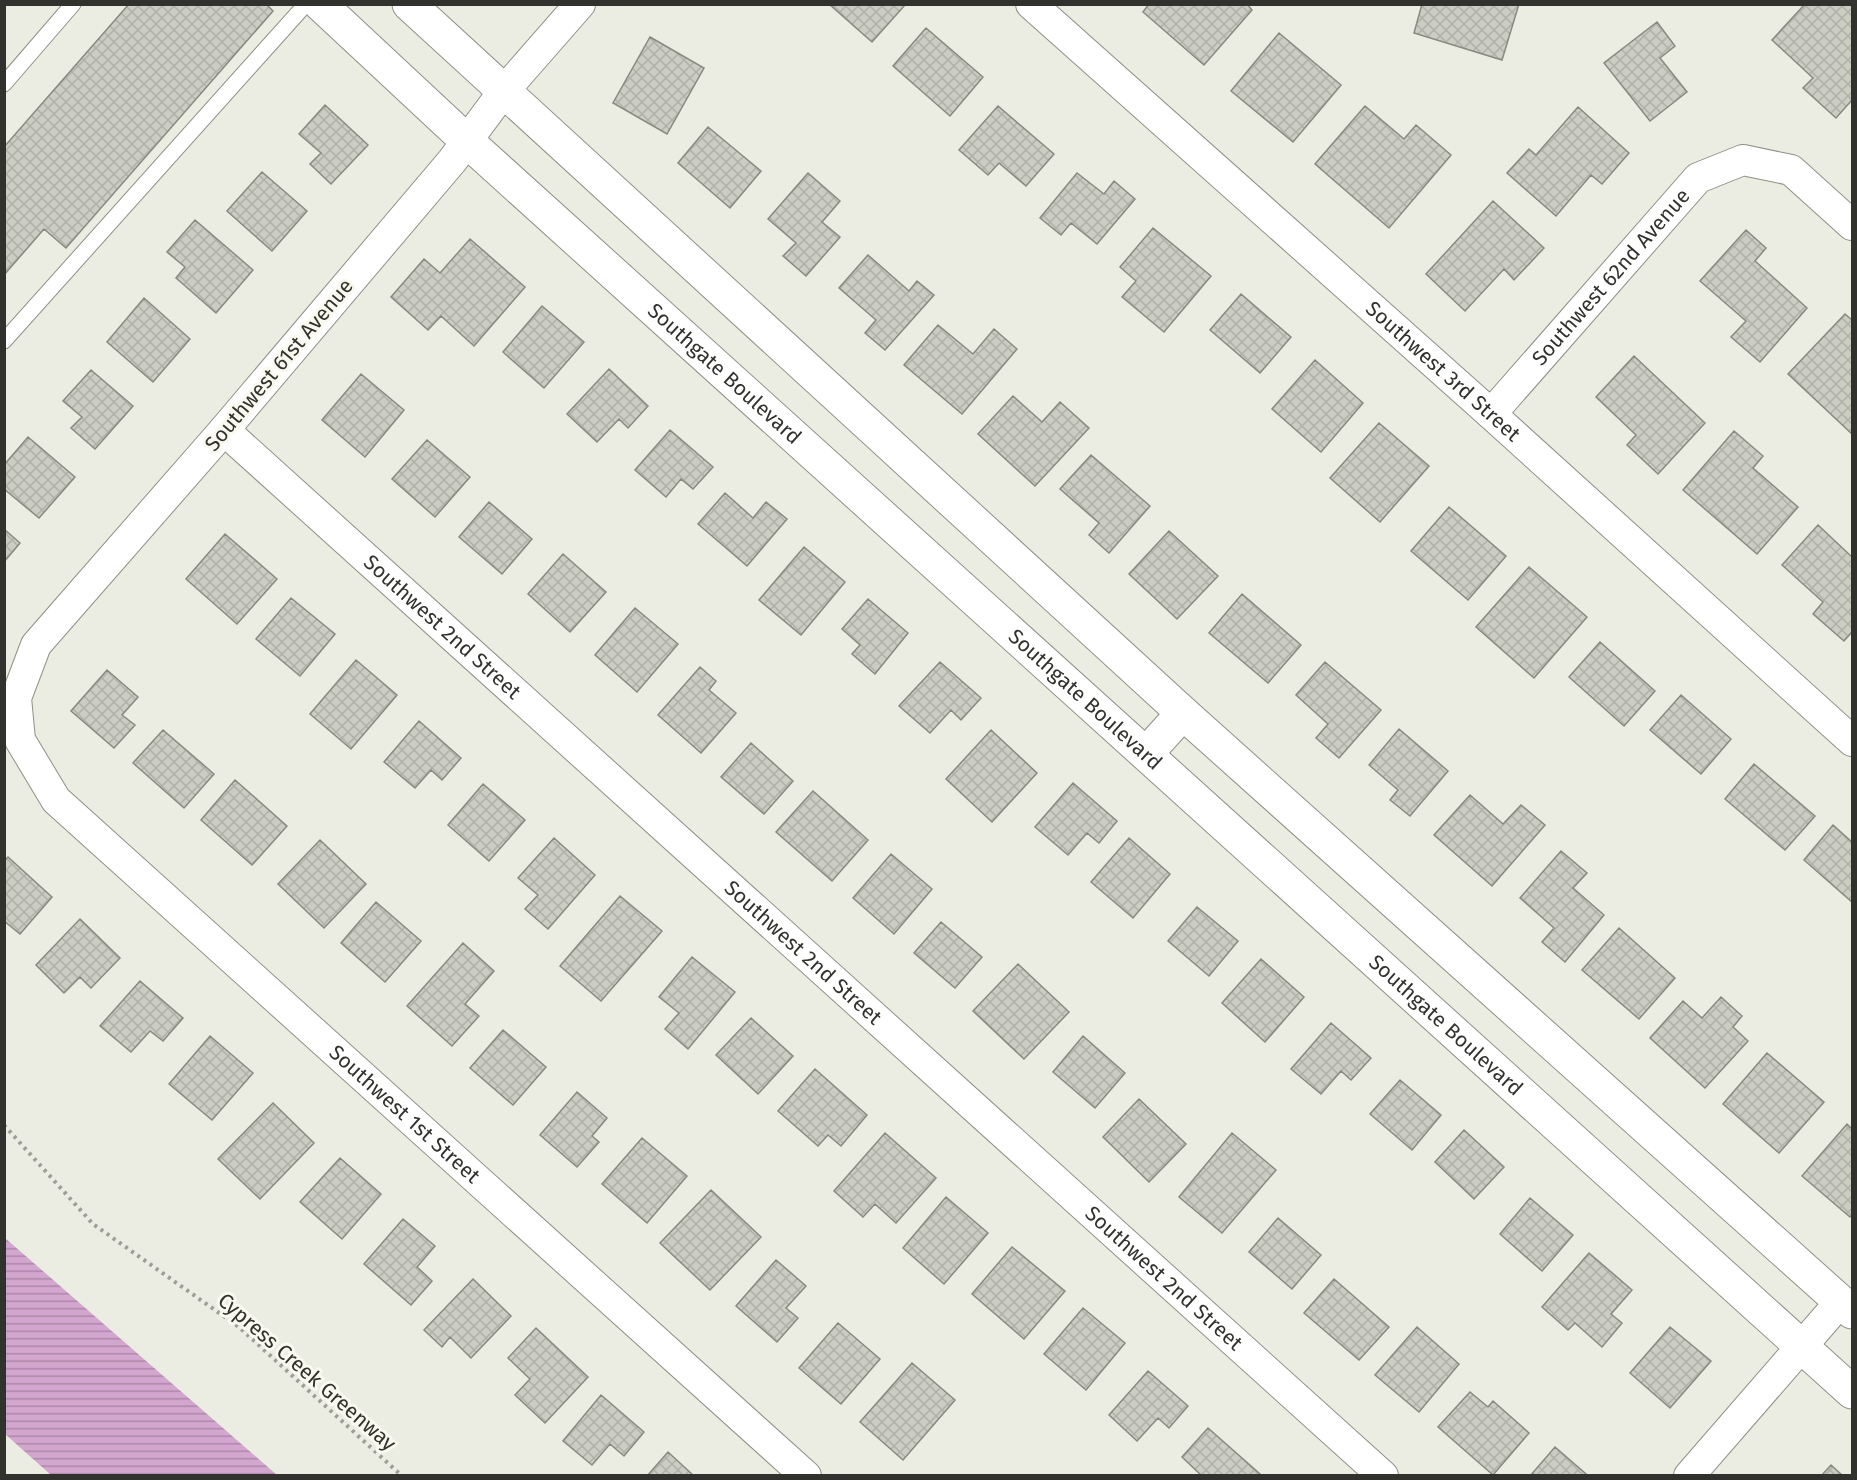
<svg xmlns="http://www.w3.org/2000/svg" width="1857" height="1480" viewBox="0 0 1857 1480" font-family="'Fira Sans',sans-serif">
<defs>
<pattern id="water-rules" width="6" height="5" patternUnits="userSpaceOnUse" patternTransform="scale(1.5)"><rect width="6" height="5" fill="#d3a6cf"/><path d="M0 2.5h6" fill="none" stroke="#ac88a8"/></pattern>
<pattern id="building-cross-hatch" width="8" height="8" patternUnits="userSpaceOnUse" patternTransform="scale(1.5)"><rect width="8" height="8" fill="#cbccc2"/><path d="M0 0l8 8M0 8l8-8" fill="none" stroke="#afb0a7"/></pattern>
</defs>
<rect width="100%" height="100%" fill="#ebece2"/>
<path fill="url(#water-rules)" d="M5,1238L277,1475H51L5,1434Z"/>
<path fill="url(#building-cross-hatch)" stroke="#898980" stroke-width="1.5" d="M129,4H266L273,11L66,248L44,229L4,275V147Z
M829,4H905V5L872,42Z
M1149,4H1247L1252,10L1204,65L1143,12Z
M1422,4H1519L1502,60L1414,33Z
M1805,4H1850L1852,7V100L1836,118L1803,88L1813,78L1772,40Z
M1657,22L1675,46L1660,58L1687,92L1650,121L1604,63Z
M926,28L983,77L950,116L893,66Z
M1279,33L1341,85L1293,142L1231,91Z
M650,37L704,68L667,134L613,103Z
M325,105L368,145L331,184L310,164L321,153L299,134Z
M998,106L1054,154L1026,186L999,163L988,175L959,150Z
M1365,106L1404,139L1416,125L1451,155L1389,228L1315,164Z
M1578,107L1629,153L1602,184L1591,175L1556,216L1507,173L1529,149L1536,155Z
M708,127L761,171L730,208L678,163Z
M262,172L307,211L272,251L227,211Z
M808,173L840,201L822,222L840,237L806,276L783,256L796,243L768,219Z
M1077,173L1104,194L1114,181L1135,199L1097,244L1071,223L1061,235L1040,218Z
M1493,201L1544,248L1514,280L1504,269L1465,311L1426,274Z
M195,220L253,270L216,313L176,278L185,267L167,252Z
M1153,228L1211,276L1164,332L1122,297L1136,281L1120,267Z
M1746,230L1766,248L1755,261L1807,308L1760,362L1731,337L1746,321L1700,281Z
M470,239L525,287L474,346L441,316L428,330L391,297L424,259L440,273Z
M868,255L909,291L917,281L934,295L885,350L865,333L876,320L839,288Z
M1241,294L1291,337L1260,373L1210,330Z
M144,298L190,339L153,382L107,342Z
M542,306L584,342L544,388L503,352Z
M1845,314L1852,320V434L1788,374Z
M938,325L973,354L994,329L1017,349L962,414L904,365Z
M1634,356L1705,423L1658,474L1627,445L1636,435L1596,397Z
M1315,360L1363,403L1321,452L1272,409Z
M609,369L648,406L628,428L619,419L597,442L567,414Z
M91,370L133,406L95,449L71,428L82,417L63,401Z
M361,374L404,410L365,457L322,420Z
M1013,396L1042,422L1060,402L1089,428L1035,486L978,434Z
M1379,423L1429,466L1380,522L1330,478Z
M670,430L713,467L693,489L681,479L666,497L635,470Z
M1734,431L1763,456L1753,468L1798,507L1757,554L1683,490Z
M28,437L75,477L39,518L4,489V465Z
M427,440L470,477L435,517L392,479Z
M1091,455L1150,506L1109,553L1089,535L1099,523L1060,489Z
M725,493L753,518L766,502L787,519L747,566L698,524Z
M489,502L532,539L502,574L459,537Z
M1449,507L1506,556L1468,600L1411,551Z
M1818,525L1852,557V632L1844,641L1813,614L1823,602L1782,565Z
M4,529L20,543L4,562Z
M1169,531L1218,576L1177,619L1129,574Z
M225,534L277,579L237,624L186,579Z
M804,547L845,582L801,635L759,600Z
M563,554L606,592L570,632L528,594Z
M1529,567L1587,617L1534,678L1476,627Z
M1242,594L1301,645L1268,683L1209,633Z
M291,598L335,634L300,676L256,639Z
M868,599L908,633L875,674L852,654L860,645L842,629Z
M635,608L678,644L637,692L595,655Z
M1600,642L1655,691L1624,726L1569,677Z
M356,660L397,695L351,749L310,714Z
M940,662L981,698L961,720L951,710L930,733L899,706Z
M1325,662L1381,710L1339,758L1316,738L1328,724L1296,695Z
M700,667L716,681L709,690L736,713L701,753L658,715Z
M107,670L138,697L122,715L135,725L114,748L71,711Z
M1681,695L1731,739L1701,774L1650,730Z
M419,721L461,758L442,780L431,770L415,788L384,762Z
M1399,729L1448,771L1410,816L1390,800L1398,790L1369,765Z
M163,730L214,774L184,808L133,763Z
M991,730L1037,773L992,822L946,779Z
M751,743L793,781L764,814L721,777Z
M1754,764L1815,816L1785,850L1725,799Z
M235,780L287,826L252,865L201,820Z
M1073,783L1117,821L1099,843L1087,833L1068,855L1035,827Z
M483,784L525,820L489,861L448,825Z
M813,791L868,840L832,881L776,832Z
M1470,795L1503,824L1521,805L1545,825L1492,886L1434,835Z
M1833,825L1852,842V902L1804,860Z
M554,838L595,875L548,929L525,909L538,895L518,878Z
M1129,838L1170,874L1133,918L1091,882Z
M320,840L366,884L324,928L278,884Z
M1561,851L1587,873L1573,888L1604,915L1565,962L1542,942L1554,928L1520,898Z
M891,854L932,889L894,934L853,898Z
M8,857L52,897L20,934L4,921V861Z
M620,896L662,931L601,1001L560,966Z
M376,902L421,941L385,982L341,943Z
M1197,907L1238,941L1209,976L1168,941Z
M80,919L120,958L91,988L80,977L64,993L36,965Z
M941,922L982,957L955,988L914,953Z
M1619,928L1675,978L1639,1019L1582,970Z
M463,943L494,971L465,1004L479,1016L452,1046L407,1006Z
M692,957L735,992L688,1049L665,1029L679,1013L659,997Z
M1261,959L1304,997L1265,1042L1222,1003Z
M1018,964L1069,1012L1024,1059L973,1011Z
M140,981L183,1018L163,1041L150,1031L131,1052L100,1026Z
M1721,997L1742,1016L1733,1027L1748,1041L1705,1088L1650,1038L1683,1001L1702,1018Z
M751,1018L793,1056L758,1094L716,1055Z
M1331,1023L1371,1058L1351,1080L1341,1071L1321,1094L1291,1069Z
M503,1030L546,1067L513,1105L470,1068Z
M210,1036L253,1073L212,1120L169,1084Z
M1083,1036L1125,1073L1095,1108L1053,1072Z
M1767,1053L1824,1102L1779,1153L1723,1104Z
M815,1069L867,1115L841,1146L828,1135L818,1146L778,1111Z
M1400,1080L1441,1115L1412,1150L1370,1114Z
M577,1092L607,1118L592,1136L599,1142L577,1167L540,1135Z
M1139,1099L1186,1144L1149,1182L1103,1137Z
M273,1103L314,1143L260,1199L218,1159Z
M1847,1124L1852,1129V1215L1850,1217L1802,1176Z
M1464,1130L1504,1167L1474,1199L1435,1162Z
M885,1133L936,1178L896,1223L875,1204L863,1217L834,1191Z
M1232,1133L1276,1170L1222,1233L1179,1197Z
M642,1138L687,1176L647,1223L602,1184Z
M340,1158L381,1194L342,1239L300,1202Z
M711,1190L761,1237L710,1290L660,1243Z
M946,1197L988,1233L944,1284L903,1248Z
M1530,1198L1573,1235L1542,1271L1500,1234Z
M1278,1218L1321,1255L1292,1289L1249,1252Z
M403,1219L435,1246L417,1267L432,1281L411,1305L364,1264Z
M1012,1247L1065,1291L1024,1339L972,1294Z
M1589,1253L1632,1290L1611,1314L1622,1323L1602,1347L1575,1323L1568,1330L1542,1307Z
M776,1260L806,1286L786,1308L798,1318L777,1342L736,1306Z
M473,1279L511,1316L471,1358L450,1337L442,1347L424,1330Z
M1334,1279L1389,1327L1359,1360L1304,1313Z
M1083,1308L1125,1343L1086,1390L1044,1354Z
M838,1323L880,1359L841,1404L799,1368Z
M1417,1327L1459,1364L1419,1412L1375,1375Z
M1670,1327L1711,1361L1670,1408L1630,1373Z
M536,1328L588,1377L545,1423L515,1395L530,1379L508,1358Z
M912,1363L955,1400L903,1460L860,1422Z
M1148,1371L1188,1406L1169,1428L1158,1418L1137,1441L1109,1415Z
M1470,1392L1488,1407L1493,1401L1529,1433L1493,1475L1438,1427Z
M601,1395L644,1432L624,1456L610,1444L592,1465L563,1441Z
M1208,1428L1260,1474L1259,1476H1202L1182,1457Z
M1555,1447L1586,1474L1585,1476H1530Z
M668,1452L694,1476H647Z
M1831,1465L1843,1476H1821Z"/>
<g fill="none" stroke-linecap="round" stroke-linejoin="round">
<g stroke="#8f9086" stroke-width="17">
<path id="service" d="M4,84L73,4
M4,341L306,4"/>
</g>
<g stroke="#8f9086" stroke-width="32">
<g id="minor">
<path id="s1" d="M580,4L503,92L452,161L224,430L36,645L16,698L20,740L56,800L806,1476"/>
<path id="s2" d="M1031,4L1491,414L1852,741"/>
<path id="s3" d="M1491,414L1698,178L1743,160L1791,170L1852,225"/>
<path id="s4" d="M224,430L1383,1476"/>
<path d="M1689,1476L1841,1301"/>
</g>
</g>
<g stroke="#8f9086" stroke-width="35">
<g id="secondary">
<path id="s5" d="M320,4L468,142L1852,1392"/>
<path d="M409,4L1183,713L1852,1312"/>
<path d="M1146,754L1183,713"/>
</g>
</g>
<path stroke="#9c9d96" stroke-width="4" stroke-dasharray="3 4.5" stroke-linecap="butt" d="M4,1125L93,1224L239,1327L402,1476"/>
<use href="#service" stroke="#fff" stroke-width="15"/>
<use href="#minor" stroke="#fff" stroke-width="30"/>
<use href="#secondary" stroke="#fff" stroke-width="33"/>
</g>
<g text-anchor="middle" stroke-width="6" stroke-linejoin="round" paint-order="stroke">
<g font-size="21" fill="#31312d" stroke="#f9f9ef">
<text dy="7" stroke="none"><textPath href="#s3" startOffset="182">Southwest 62nd Avenue</textPath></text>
<text transform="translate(279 365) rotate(-50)" y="7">Southwest 61st Avenue</text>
<text dy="7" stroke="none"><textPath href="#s2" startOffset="552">Southwest 3rd Street</textPath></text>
<text dy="7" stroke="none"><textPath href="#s5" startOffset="548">Southgate Boulevard</textPath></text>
<text dy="7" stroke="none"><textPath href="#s4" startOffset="294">Southwest 2nd Street</textPath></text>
<text dy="7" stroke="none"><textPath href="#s5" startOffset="1034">Southgate Boulevard</textPath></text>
<text dy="7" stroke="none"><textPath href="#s4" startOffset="780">Southwest 2nd Street</textPath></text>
<text dy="7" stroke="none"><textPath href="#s5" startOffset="1520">Southgate Boulevard</textPath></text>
<text dy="7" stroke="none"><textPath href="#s1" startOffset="1479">Southwest 1st Street</textPath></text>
<text dy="7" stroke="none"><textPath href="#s4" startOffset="1266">Southwest 2nd Street</textPath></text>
<text transform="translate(307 1372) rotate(41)" y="7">Cypress Creek Greenway</text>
</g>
</g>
<rect width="1857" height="1480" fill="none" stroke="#31312d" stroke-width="12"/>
</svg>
